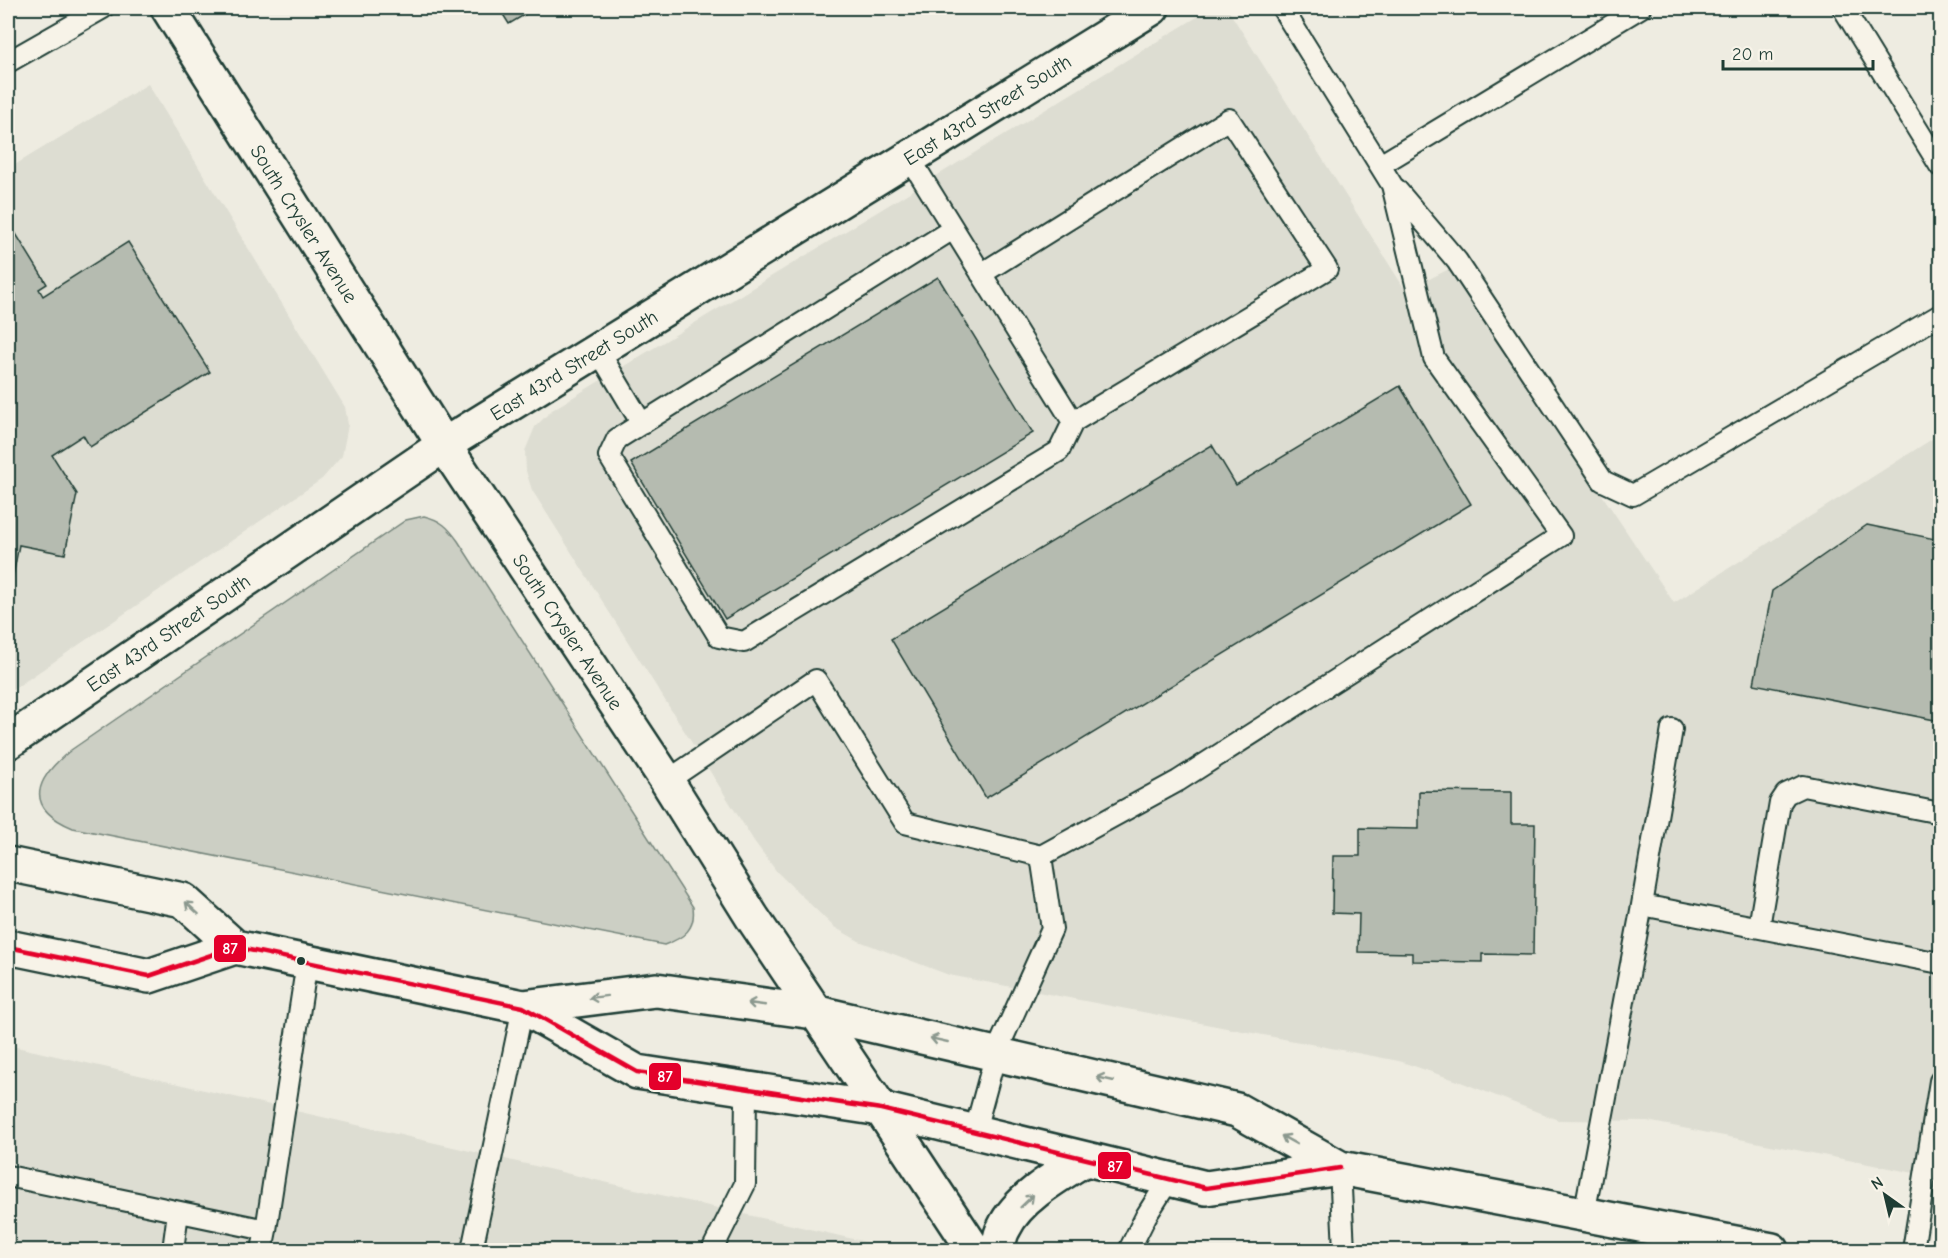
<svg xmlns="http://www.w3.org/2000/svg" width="1948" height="1258" viewBox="0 0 1948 1258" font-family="'Comic Neue',sans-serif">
<rect width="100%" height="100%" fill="#eeece1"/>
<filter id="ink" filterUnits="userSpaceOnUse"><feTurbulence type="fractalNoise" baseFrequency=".0167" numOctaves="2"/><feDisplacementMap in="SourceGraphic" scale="12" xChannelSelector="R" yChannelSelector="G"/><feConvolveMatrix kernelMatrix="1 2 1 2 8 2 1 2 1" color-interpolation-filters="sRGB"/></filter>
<g filter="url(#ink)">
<path fill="#ddddd2" d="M1212,8H1227L1406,291L1451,268L1674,603L1940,434V1178L1647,1121L1558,1120L1458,1081L1399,1061L949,975L859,941L834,927L777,872L754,841L532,490L526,471L525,451L535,427L552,410Z
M148,84L345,407L348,425L342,456L322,479L8,693V169Z
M8,1045L901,1250H8Z"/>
<path fill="#cccfc4" stroke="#76867c" stroke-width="1.5" d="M424,516C441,520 448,527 458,541L693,907C696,929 684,938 664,945L73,828C22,807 36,778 71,750L406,520Z"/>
<path fill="#b5bbb0" stroke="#1f3d34" stroke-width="1.5" d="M499,8H536L509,24Z
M8,221L47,284L39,289L43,296L128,242L210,372L90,447L83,435L52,455L77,494L65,554L19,545L8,601Z
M938,277L1033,433L725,619L631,463Z
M1400,386L1471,504L986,798L891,639L1212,445L1236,485Z
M1867,525L1940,540V721L1754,684L1772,591Z
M1419,791L1511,792V824H1535L1533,955L1482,954V962L1412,961V953L1358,952L1359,914L1332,913L1333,856H1360V828L1419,829Z"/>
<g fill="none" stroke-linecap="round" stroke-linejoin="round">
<g stroke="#1f3d34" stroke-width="24">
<path id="lane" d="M1843,8L1940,166
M8,62L103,8
M909,157L1073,422L1059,451L744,642L719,637L609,456L617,439L953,229
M1380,165L1640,8
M1396,189L1457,261L1603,481L1633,495L1940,315
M981,274L1229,119L1327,269L1073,422
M598,350L642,424
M667,781L816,680L905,823L1041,856L1052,929L996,1053L974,1134
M1041,856L1178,781L1561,536L1434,358L1392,185L1282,8
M1642,905L1672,729
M1759,927L1780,803L1786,794L1803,786L1940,813
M1340,1168L1344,1250
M8,1176L266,1230L307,962
M1584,1215L1642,905L1940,963
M173,1250L178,1212
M262,1250L266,1230
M472,1250L523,1007
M712,1250L745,1184L746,1090
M1129,1250L1146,1216L1170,1178
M1913,1250L1940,1081"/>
</g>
<g stroke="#1f3d34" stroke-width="38">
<g id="street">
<path id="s1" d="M8,742L444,445L1152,8"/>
<path d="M881,1109L974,1250"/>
</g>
</g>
<g stroke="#1f3d34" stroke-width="38">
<g id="secondary">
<path id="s2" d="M168,8L444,445L667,781L752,917L881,1109"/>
</g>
</g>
<g stroke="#1f3d34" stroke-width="38">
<path id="primary" d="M8,864L183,900L235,947
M8,947L149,976L235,947L523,1007L637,1072L881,1109L1206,1188L1340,1168
M523,1007L656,990L814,1012L1237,1110L1340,1168L1772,1250
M998,1250C999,1243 1000,1234 1004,1228C1018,1198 1059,1175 1085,1159"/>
</g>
<use href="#lane" stroke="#f7f3e8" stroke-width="20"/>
<use href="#street" stroke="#f7f3e8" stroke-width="33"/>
<use href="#secondary" stroke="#f7f3e8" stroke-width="33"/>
<use href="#primary" stroke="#f7f3e8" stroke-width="33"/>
<g stroke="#f7f3e8" stroke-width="9">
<path id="bus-1" d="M8,947L149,976L235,947L523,1007L637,1072L881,1109L1206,1188L1340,1168"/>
</g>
<use href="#bus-1" stroke="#e4002b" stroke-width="4.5"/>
</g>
<defs><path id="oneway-shaft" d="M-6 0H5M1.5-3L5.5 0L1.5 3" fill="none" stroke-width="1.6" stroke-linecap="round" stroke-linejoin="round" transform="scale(1.5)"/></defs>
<g stroke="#8b988e">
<use href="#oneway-shaft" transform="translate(192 908) rotate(-138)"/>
<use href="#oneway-shaft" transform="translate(598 997) rotate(173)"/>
<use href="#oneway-shaft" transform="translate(756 1004) rotate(-172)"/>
<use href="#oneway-shaft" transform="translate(939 1040) rotate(-167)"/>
<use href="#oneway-shaft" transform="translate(1105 1079) rotate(-167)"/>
<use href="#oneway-shaft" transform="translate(1289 1140) rotate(-151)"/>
<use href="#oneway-shaft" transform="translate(1027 1201) rotate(-44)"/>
</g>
</g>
<circle fill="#1f3d34" stroke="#f7f3e8" stroke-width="2" cx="301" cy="961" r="5"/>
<g text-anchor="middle" stroke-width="4.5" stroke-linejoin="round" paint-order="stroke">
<g font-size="20" fill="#1f3d34" stroke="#f7f3e8">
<text dy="7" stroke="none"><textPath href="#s1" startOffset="1166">East 43rd Street South</textPath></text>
<text dy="7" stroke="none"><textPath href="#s2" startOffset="255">South Crysler Avenue</textPath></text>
<text dy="7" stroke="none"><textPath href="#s1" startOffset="680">East 43rd Street South</textPath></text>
<text dy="7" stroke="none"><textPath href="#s2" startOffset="741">South Crysler Avenue</textPath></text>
<text dy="7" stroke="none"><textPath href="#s1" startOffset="194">East 43rd Street South</textPath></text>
</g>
</g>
<g stroke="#f7f3e8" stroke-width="2">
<rect x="213" y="934" width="34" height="29" rx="6" fill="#e4002b"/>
<rect x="648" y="1062" width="34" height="29" rx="6" fill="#e4002b"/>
<rect x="1097" y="1151" width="35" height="29" rx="6" fill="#e4002b"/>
</g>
<g font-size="16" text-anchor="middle" font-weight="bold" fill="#fff">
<text x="230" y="954">87</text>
<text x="665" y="1082">87</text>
<text x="1115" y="1172">87</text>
</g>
<rect width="1948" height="1258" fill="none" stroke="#f7f3e8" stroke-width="30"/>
<rect x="15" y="15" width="1918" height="1228" fill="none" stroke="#1f3d34" stroke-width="2" filter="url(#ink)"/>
<g transform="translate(1885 1195) rotate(326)" stroke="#f7f3e8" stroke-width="4.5" paint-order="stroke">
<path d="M0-4.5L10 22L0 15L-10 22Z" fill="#1f3d34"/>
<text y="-9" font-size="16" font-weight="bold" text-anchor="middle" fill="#1f3d34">N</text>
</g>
<path d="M1723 60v9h150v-9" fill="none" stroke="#1f3d34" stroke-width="3"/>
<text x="1732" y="60" font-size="18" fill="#1f3d34" stroke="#f7f3e8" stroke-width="4.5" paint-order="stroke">20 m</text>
</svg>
